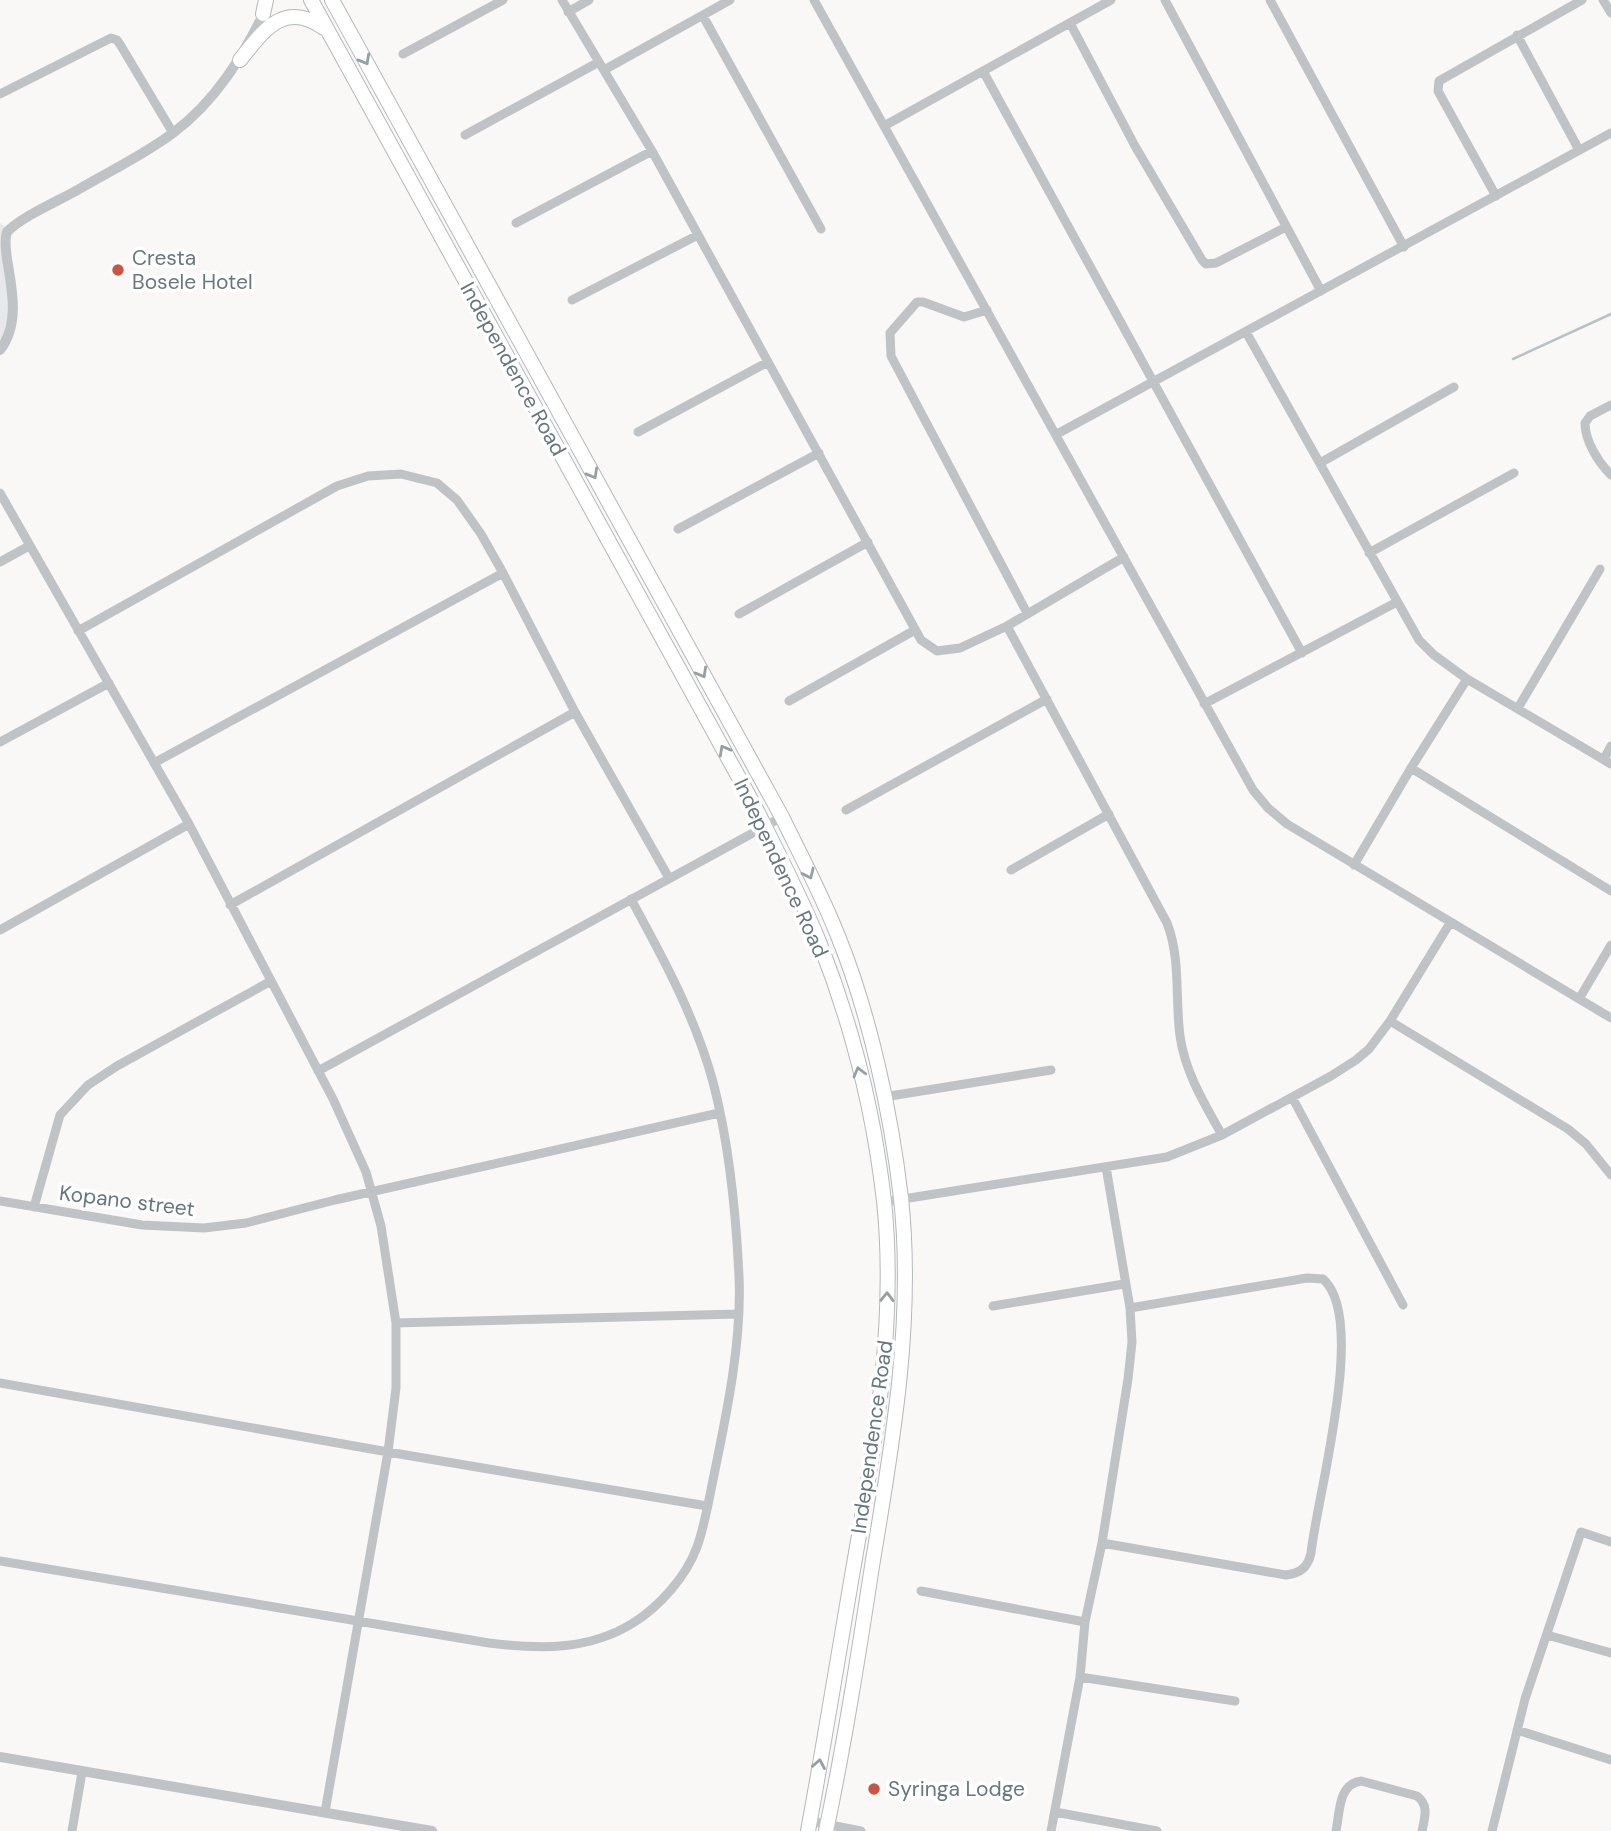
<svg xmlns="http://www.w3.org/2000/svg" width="1611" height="1831" viewBox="0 0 1611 1831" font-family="'DM Sans',sans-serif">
<rect width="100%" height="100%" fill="#f9f8f7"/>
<path fill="#e7e8e7" d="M0,223L9,229L13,309L0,347Z"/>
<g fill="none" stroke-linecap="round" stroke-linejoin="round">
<path stroke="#b7c2c5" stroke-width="2.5" d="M1513,359L1611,314"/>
<g stroke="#b3b8ba" stroke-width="16">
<path id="primary" d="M311,0L754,805C777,851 801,897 820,944C852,1025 874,1114 884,1201C897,1325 874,1448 853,1570C838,1657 824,1744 808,1831
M332,0L782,817C801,856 822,895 838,936C870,1015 891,1113 901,1198C914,1319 893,1441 873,1560C859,1651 845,1741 826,1831
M263,14L266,0
M240,60C264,30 284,0 324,28"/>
</g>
<path stroke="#bfc3c6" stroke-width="9" d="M562,0L652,151L921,640L937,651L960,648L1007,626L1124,557
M814,0L1253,790L1268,808L1287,824L1611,1018
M1165,0L1321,291
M1270,0L1404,247
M1603,0L1611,13
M568,12L589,0
M703,16L821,229
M1070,23L1135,146L1202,260L1206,264L1216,263L1286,227
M1517,35L1579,150
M403,54L503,0
M604,70L730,0
M983,71L1302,653
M0,94L111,38L117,40L121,46L173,133
M884,126L1111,0
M465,135L599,62
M1496,196L1438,91L1439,81L1582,0
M516,223L652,151
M572,300L698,235
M987,310L964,317L923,302H917L890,333L891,356L1027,613
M1246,332L1419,640L1434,655L1467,679L1611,764
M1611,405L1590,416L1585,423C1585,441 1598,462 1611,475
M638,432L768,362
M1057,434L1611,133
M1320,463L1454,387
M0,493L189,824L333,1099L366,1172L381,1226L396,1323V1388L388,1452L325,1812
M678,529L819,453
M1369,553L1514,473
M0,562L29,546
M739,614L868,542
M1007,626L1167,923C1181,959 1175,999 1180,1036C1185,1072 1204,1103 1222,1135
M78,631L337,486L368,476L401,474L437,483L457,500L481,534L503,573L575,712L669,878
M789,701L915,630
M1204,704L1397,602
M1518,708L1600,569
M0,742L109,683
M1604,759L1611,746
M154,763L503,573
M1411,768L1611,891
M846,810L1047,699
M1354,865L1411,768L1467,679
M1011,870L1109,814
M230,905L575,712
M0,930L189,824
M1579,999L1611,945
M1390,1021L1568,1129L1586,1144L1611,1175
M318,1071L782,817
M884,1097L1051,1070
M1292,1097L1403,1305
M0,1201L142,1225L204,1228L246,1223L335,1200L719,1113
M884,1202L1167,1157L1222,1135L1331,1076L1356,1060L1369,1049L1390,1021L1450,923
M34,1207L60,1115L88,1085L117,1066L271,981
M993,1306L1124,1284
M396,1323L738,1314
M0,1383L388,1452L707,1506
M1102,1543L1286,1575C1301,1573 1308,1567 1311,1553C1317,1496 1368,1318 1323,1279L1307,1278L1130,1308
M0,1561L489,1643C539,1649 588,1651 633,1623C659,1607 686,1577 697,1547C705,1525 709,1499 714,1475C727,1412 742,1340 739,1276C736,1213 729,1143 713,1082C695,1016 663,958 631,899
M921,1591L1085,1622
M1547,1635L1611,1653
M1080,1677L1235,1701
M1517,1730L1611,1760
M1055,1812L1157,1831
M810,1821L861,1831
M72,1831L82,1772
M1051,1831L1080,1677L1085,1622L1102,1543L1128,1379L1132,1342L1130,1308L1106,1167
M1336,1831C1340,1812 1338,1784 1361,1781L1417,1796C1429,1805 1425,1817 1422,1831
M1492,1831L1525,1699L1581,1532L1611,1542"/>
<path stroke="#bfc3c6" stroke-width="10" d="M0,350C20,324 12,289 7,259C6,250 4,241 7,232C22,216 61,200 81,188C112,170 145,154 173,133C216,101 243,56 266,9
M0,1757L432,1831"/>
<use href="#primary" stroke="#fff" stroke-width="14"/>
</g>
<defs><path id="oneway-chevron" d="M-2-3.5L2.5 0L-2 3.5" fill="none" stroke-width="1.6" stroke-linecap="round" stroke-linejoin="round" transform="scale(1.75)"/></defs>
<g stroke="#95a0a5">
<use href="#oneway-chevron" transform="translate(365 60) rotate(61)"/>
<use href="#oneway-chevron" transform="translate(593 474) rotate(61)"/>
<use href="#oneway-chevron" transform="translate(702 673) rotate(61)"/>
<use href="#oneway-chevron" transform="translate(724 750) rotate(-119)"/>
<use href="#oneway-chevron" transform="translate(809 874) rotate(65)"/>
<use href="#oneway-chevron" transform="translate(859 1072) rotate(-105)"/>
<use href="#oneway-chevron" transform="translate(887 1297) rotate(-89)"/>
<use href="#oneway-chevron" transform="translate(819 1764) rotate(-80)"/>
</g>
<g fill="#ce5341" stroke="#fff" stroke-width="2.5">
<circle cx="118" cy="270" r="7"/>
<circle cx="874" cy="1789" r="7"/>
</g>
<g text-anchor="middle" stroke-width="7" stroke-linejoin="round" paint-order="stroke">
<g font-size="21" fill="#67777e" stroke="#fff" text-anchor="start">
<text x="132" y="265">Cresta<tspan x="132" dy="24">Bosele Hotel</tspan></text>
<text x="888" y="1796">Syringa Lodge</text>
</g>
<g font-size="21" fill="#67777e" stroke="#fff">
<text transform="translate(513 369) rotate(61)" y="7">Independence Road</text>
<text transform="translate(781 868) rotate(65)" y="7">Independence Road</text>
<text transform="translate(127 1201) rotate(7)" y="7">Kopano street</text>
<text transform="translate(872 1437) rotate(-82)" y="7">Independence Road</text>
</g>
</g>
</svg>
